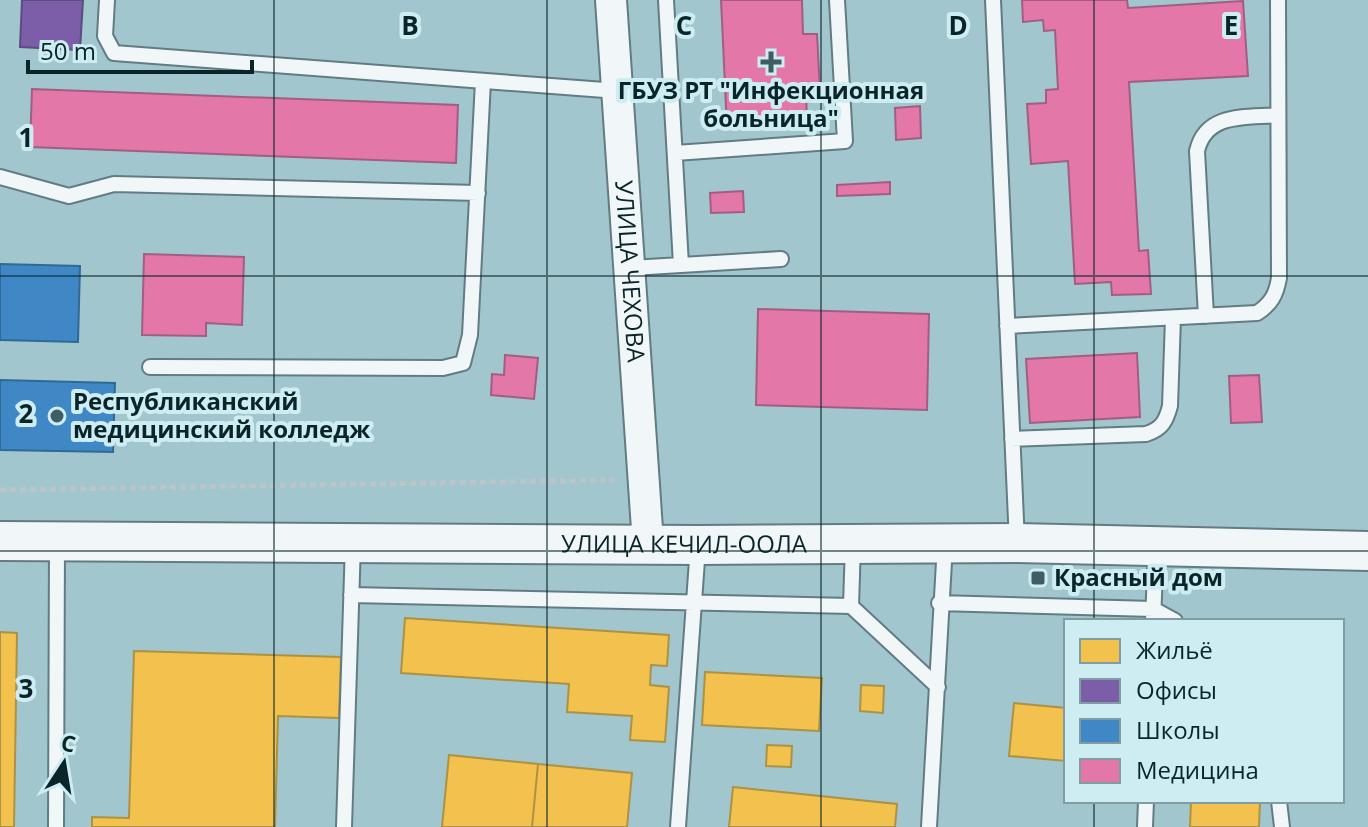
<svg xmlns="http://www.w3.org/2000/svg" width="1368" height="827" viewBox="0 0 1368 827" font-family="'Open Sans',sans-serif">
<rect width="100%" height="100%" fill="#a2c6cd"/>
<path fill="#f2c14e" stroke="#ac9243" stroke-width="2" d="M405,618L669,635L667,666L651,665L650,685L669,687L665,742L630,740L632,716L567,712L569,684L401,673Z
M0,632L17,633L14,827H0Z
M134,651L341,657L339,718L278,716L275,827H92V817L129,818Z
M705,672L822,678L819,731L702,725Z
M861,685L884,686L883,713L860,711Z
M1014,703L1066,708V761L1009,756Z
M767,745L792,746L791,767L766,766Z
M449,755L538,764L532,827H442Z
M538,764L632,773L627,827H532Z
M733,787L897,804L895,827H729Z
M1191,801H1260L1259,827H1190Z"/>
<path fill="#7b5ea7" stroke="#594d82" stroke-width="2" d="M22,0H83L80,50L20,47Z"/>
<path fill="#3f88c5" stroke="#2f6a96" stroke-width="2" d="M0,264L80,266L78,342L0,340Z
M0,380L115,383L113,452L0,450Z"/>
<path fill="#e377a8" stroke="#a25e82" stroke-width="2" d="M721,0H802L803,34H817L820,90L806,91L807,123L727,128Z
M1022,0H1127L1128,8L1243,1L1248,76L1129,82L1139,251L1148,250L1151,294L1112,295L1111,282L1075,284L1068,161L1031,164L1027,104L1046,103V90L1058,89L1055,30L1044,31L1043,20L1023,22Z
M32,89L458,105L456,163L30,147Z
M920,106L921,138L896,140L895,108Z
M890,182V194L837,196V185Z
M743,191L744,212L711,213L710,193Z
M144,254L244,257L242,325L206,323V336L142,335Z
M758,309L929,314L927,410L756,405Z
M1137,353L1140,417L1030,423L1026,359Z
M505,355L538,358L534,399L491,395L492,374L504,375Z
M1259,375L1262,422L1231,423L1229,376Z"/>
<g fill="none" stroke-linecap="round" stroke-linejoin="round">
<g stroke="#627c81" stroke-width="18">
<path id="service" d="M107,0L105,36L114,53L618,91
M666,0L681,265
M993,0L1017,543
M675,153L845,141L837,0
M0,177L69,196L114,184L478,193
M631,268L781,259
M1206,316L1197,151C1206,112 1246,118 1278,115
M1007,326L1257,313C1271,304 1276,295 1279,278L1278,0
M150,367L443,368L463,363L470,335L483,81
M1012,439L1146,434C1162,429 1166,421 1170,406L1173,318
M351,595L851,606L938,687
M939,603L1153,609L1175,621
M851,606L853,544
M1153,621L1156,546
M1279,801L1282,827
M56,827L57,542
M344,827L353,543
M678,827L698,546
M929,827L945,544
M1145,827L1146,801"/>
</g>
<g stroke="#627c81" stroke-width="34">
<g id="minor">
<path id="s1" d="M611,0L648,544"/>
</g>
</g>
<g stroke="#627c81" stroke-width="42">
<g id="tertiary">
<path id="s2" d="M0,541L699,545L1017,543L1368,551"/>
</g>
</g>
<path stroke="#bac5c8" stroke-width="5" stroke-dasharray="6 4" stroke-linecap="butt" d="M0,490L615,480"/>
<use href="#service" stroke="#f1f6f8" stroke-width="14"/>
<use href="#minor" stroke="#f1f6f8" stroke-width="30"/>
<use href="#tertiary" stroke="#f1f6f8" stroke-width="38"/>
</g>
<path fill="none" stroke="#09252a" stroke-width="2" stroke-opacity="0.55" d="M274,0V827M547,0V827M821,0V827M1094,0V621M0,276H1368M0,551H1368M1094,801V827"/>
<g fill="#3f5d63" stroke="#cdedf3" stroke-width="3">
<path d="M767 50h8v8h8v8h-8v8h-8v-8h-8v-8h8z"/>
<circle cx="57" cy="416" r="8"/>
<rect x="1030" y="570" width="16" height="16" rx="4"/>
</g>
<g text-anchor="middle" stroke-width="8" stroke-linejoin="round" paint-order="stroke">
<g font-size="24" font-weight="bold" fill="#09252a" stroke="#cdedf3" text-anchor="start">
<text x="771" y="99" text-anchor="middle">ГБУЗ РТ "Инфекционная<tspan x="771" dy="28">больница"</tspan></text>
<text x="73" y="410">Республиканский<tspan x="73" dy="28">медицинский колледж</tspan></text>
<text x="1054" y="586">Красный дом</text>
</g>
<g font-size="24" fill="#09252a" stroke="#cdedf3">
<text dy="8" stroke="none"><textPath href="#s1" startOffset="272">УЛИЦА ЧЕХОВА</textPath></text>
<text dy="8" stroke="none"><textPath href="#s2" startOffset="684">УЛИЦА КЕЧИЛ-ООЛА</textPath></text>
</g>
</g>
<g font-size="26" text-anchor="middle" font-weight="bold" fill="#09252a" stroke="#cdedf3" stroke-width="8" stroke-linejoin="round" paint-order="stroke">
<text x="410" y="35">B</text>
<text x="684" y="35">C</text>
<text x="958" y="35">D</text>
<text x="1231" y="35">E</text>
<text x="26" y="147">1</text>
<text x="26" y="423">2</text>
<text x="26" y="698">3</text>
</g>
<rect x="1064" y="619" width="280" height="184" fill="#cdedf3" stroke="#7f9da3" stroke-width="2"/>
<rect x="1080" y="639" width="40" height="24" fill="#f2c14e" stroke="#7f9da3" stroke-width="2"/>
<text x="1136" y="659" font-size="24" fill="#09252a">Жильё</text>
<rect x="1080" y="679" width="40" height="24" fill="#7b5ea7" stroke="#7f9da3" stroke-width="2"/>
<text x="1136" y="699" font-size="24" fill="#09252a">Офисы</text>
<rect x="1080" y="719" width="40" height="24" fill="#3f88c5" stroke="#7f9da3" stroke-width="2"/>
<text x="1136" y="739" font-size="24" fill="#09252a">Школы</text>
<rect x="1080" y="759" width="40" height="24" fill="#e377a8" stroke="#7f9da3" stroke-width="2"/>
<text x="1136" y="779" font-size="24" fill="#09252a">Медицина</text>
<g transform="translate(64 763) rotate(12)" stroke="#cdedf3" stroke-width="6" paint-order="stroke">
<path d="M0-6L14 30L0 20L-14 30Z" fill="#09252a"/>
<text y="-12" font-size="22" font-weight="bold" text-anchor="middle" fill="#09252a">С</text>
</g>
<path d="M28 60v12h224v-12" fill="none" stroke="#09252a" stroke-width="4"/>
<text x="40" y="60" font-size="24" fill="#09252a" stroke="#cdedf3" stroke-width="6" paint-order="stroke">50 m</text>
</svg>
